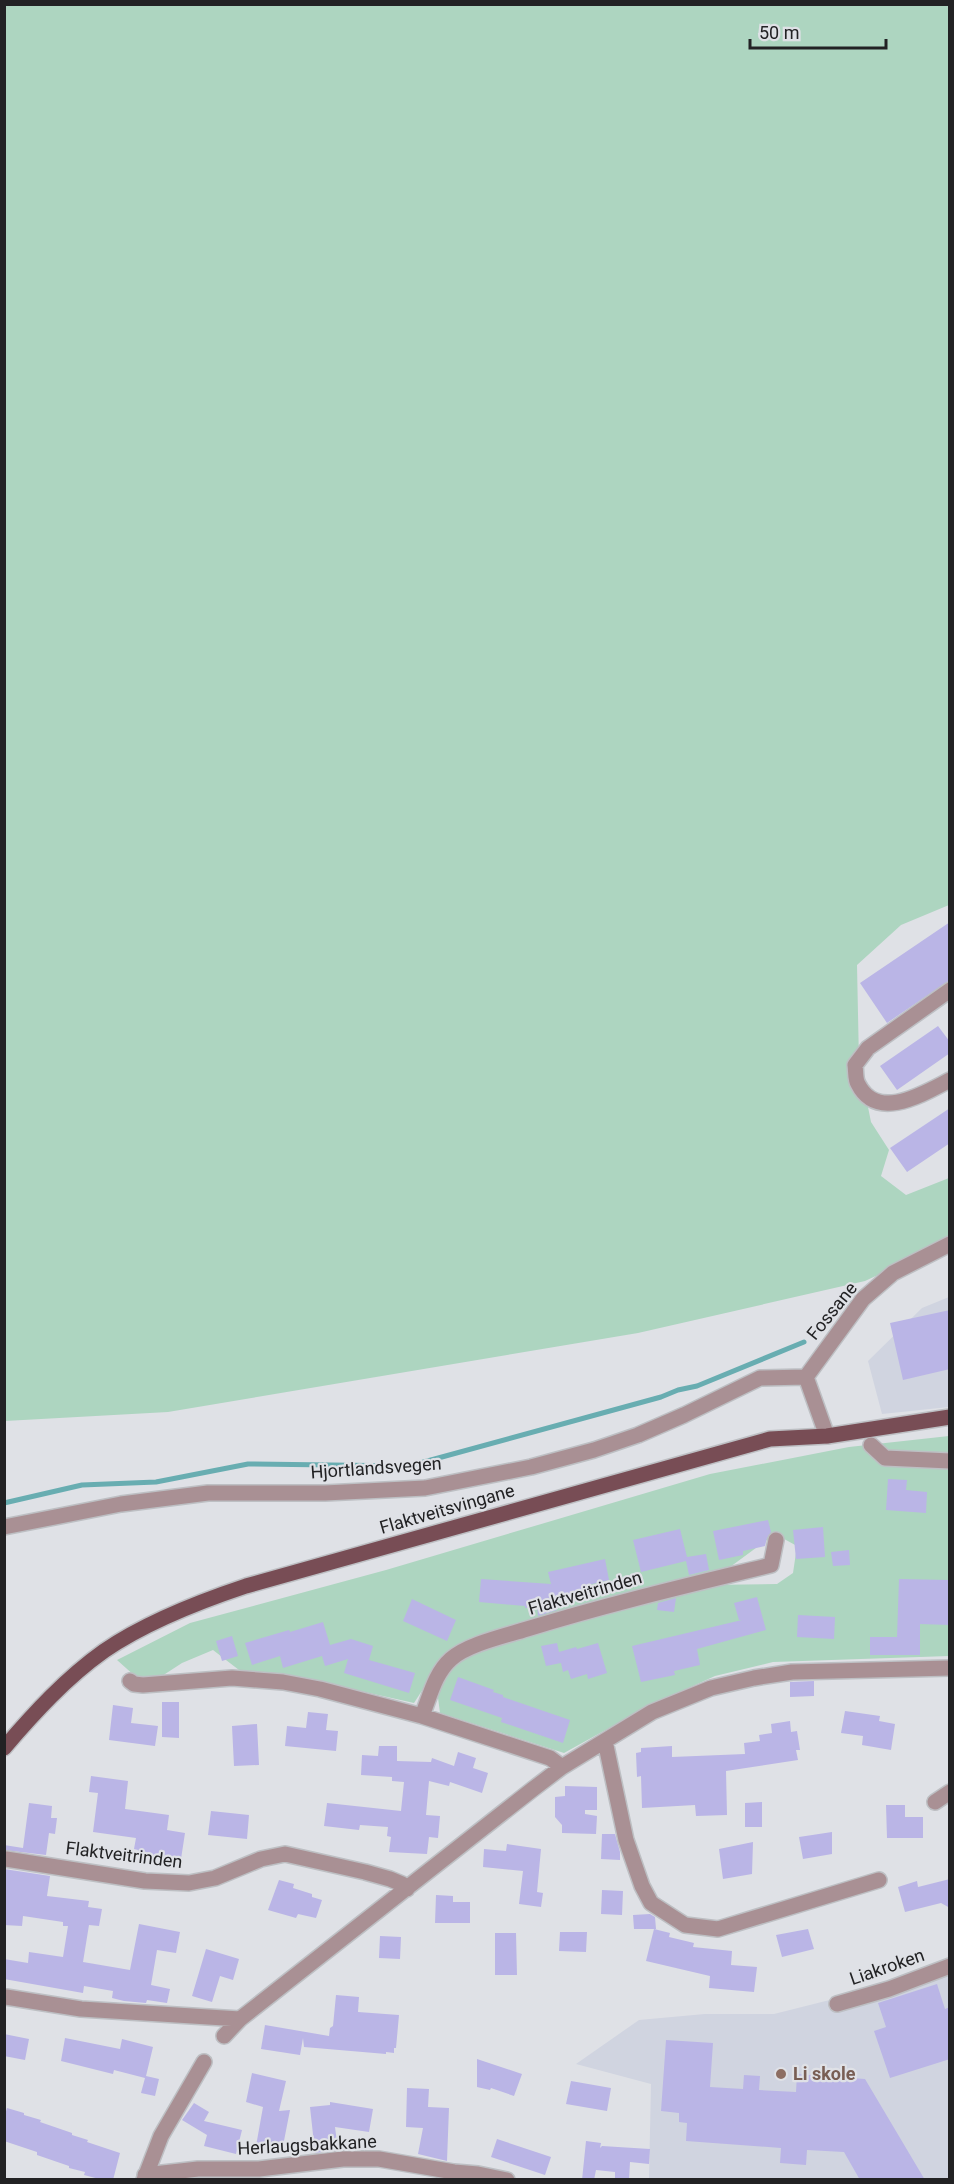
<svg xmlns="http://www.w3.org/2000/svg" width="954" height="2184" viewBox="0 0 954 2184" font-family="Roboto,sans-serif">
<rect width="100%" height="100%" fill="#dfe1e6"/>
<path fill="#d0d4e0" d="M949,1297V1407L882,1414L868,1361L922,1308Z
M949,1970V2179H649L651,2084L576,2064L639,2020L705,2014H774Z"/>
<path fill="#add5c0" d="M5,5H949V905L901,925L857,965L859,1062L871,1122L889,1150L881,1176L906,1195L949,1178V1242L865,1281L638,1333L168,1412L5,1421Z
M949,1436V1656L773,1662L715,1676L649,1706L564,1753L440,1713L437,1690L455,1661L480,1649L706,1585L777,1584L793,1573L797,1546L775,1534L726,1570L551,1615L461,1644L441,1661L414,1703L329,1684L239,1670L213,1650L182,1663L162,1676L136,1677L117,1660L190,1623L386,1570L710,1474L849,1447Z"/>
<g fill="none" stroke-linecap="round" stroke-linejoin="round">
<path stroke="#68adb1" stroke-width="5" d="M4,1503L82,1485L156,1482L248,1464L409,1466L661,1397L678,1390L697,1386L804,1342"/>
</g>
<path fill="#bab5e6" d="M950,922V980L887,1023L860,983Z
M938,1026L950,1042V1053L897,1090L880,1066Z
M950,1108V1143L907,1172L890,1148Z
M950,1310V1369L903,1380L890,1323Z
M888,1479L907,1480L906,1490L927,1492L926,1513L886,1510Z
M768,1520L771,1532L767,1538L765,1546L743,1551V1555L719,1560L713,1531Z
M823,1527L825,1557L796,1559L793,1530Z
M680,1529L687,1557L706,1554L709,1570L689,1575L686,1561L641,1572L633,1540Z
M849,1550L850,1565L833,1566L831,1552Z
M605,1559L609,1580L588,1585L599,1587V1589L554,1598L557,1610L538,1616L537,1606L525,1608V1606L479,1602L481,1579L551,1584L548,1572Z
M899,1579L950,1580V1625L920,1624V1655H870V1637H897Z
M757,1597L766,1630L697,1649L700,1665L674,1671L675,1675L641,1682L632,1646L742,1620H739L734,1603Z
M676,1598L674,1612L657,1610L658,1603Z
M412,1599L456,1620L447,1641L403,1621Z
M798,1615L835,1617L834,1639L797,1637Z
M323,1622L330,1645L351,1639L373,1646L369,1660L415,1673L409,1693L344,1673L348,1659L325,1666L322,1656L283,1668L280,1656L252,1665L245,1643L289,1630L290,1632Z
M232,1636L238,1656L222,1661L216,1641Z
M557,1643L559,1652L576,1647L577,1649L598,1643L607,1673L588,1679L587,1674L571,1679L568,1670L563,1672L561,1663L546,1666L541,1646Z
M458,1677L494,1690L493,1692L503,1695V1697L570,1720L563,1743L501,1722L502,1718L450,1700Z
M814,1681V1696L790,1697V1682Z
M162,1702H179V1738L162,1737Z
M113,1705L133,1708L131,1723L158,1726L155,1746L109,1740Z
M845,1711L880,1716L879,1721L895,1724L891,1750L862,1745L863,1736L841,1733Z
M308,1712L328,1714L326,1730L338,1731L336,1751L285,1746L287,1726L306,1728Z
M790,1721L791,1732L797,1731L800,1750H796L798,1760L726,1771L727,1815L696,1816L695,1805L642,1808L641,1776L637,1777L636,1753L641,1752V1748L672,1746V1757L745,1754L744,1743L760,1741L759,1735L772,1733L771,1724Z
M257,1724L259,1765L234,1766L232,1726Z
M379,1746H397V1761L431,1762L432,1758L454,1766L458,1752L476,1758L473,1768L488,1773L482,1793L450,1782L449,1786L429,1781L426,1815L440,1816L438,1838L429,1837L427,1854L389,1852L391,1837L387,1836L388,1827L360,1825L359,1830L324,1826L327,1803L401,1811L404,1782L392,1781V1777L361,1775L362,1755L378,1756Z
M91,1776L128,1781L125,1809L169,1815L167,1830L185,1833L181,1859L137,1855L138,1850L134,1849L136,1838L93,1832L98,1793L89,1792Z
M565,1786L597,1787V1810H585V1814L597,1816L596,1834L562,1833V1825L555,1817V1797L565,1796Z
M762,1802V1827H745V1803Z
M29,1803L52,1806L51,1818H57L55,1834L49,1833L46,1855L4,1850V1845L23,1848Z
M886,1805H905V1817H923V1838H887Z
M211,1811L249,1815L247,1839L208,1835Z
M832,1832V1854L803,1859L799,1837Z
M602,1834H615L620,1852V1860L601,1859Z
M753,1842L752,1874L723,1879L719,1849Z
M507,1844L541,1849L537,1892L543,1893L541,1907L519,1904L523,1871L483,1867L484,1849L506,1851Z
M4,1869L50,1876L47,1896L89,1901L88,1907L102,1909L99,1926L89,1925L83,1962L130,1970L139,1924L180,1932L176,1953L157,1950L151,1985L170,1989L167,2003L147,2000L146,2003L124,2001L112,1998L113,1991L84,1986L83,1993L4,1979V1959L28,1963L29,1952L63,1957L68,1926H63V1922L23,1916L22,1926L4,1925Z
M950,1879V1908L941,1903L905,1912L898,1887L917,1881L918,1887Z
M279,1880L294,1884L293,1888L312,1894V1897L322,1900L316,1918L298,1914L296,1918L268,1910Z
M602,1890L623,1891L622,1915L601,1914Z
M436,1895L453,1896V1902H470V1923H435Z
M650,1914L655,1917L656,1929H634L633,1915Z
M654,1929L670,1933L669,1937L694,1943L693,1947L732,1951L731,1965L757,1967L754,1992L709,1988L710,1976L646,1961Z
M808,1929L814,1949L782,1957L776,1935Z
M560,1932H587L586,1952L559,1951Z
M495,1933H516L517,1975H495Z
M380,1936L401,1937L400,1959L379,1958Z
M206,1949L239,1959L233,1980L220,1976L212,2002L192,1996Z
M937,1984L945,2009L950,2007V2059L890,2078L874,2031L886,2027L878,2003Z
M336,1995L359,1997L358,2012L399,2015L396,2048H394V2053L386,2052V2054L304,2047L303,2038L300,2055L261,2049L265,2025L329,2036L330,2028L333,2026Z
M4,2034L29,2039L25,2060L4,2056Z
M65,2038L120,2049L122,2039L153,2047L146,2076L159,2079L155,2096L141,2093L145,2078L114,2070L113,2074L61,2061Z
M666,2040L713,2043L710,2087L743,2089L744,2075L760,2076L759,2090L796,2092L797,2074L865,2079L925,2180H860L844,2152L807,2150L806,2165L780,2163L781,2148L686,2141L687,2123L679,2122V2113L661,2111Z
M477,2059L522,2074L514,2096L491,2088L490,2090L477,2087Z
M252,2073L286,2081L279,2111L290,2110L282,2151L256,2146L263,2107L246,2102Z
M571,2081L611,2088L607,2111L566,2104Z
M407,2088L429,2089L428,2107L449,2108L447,2161L418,2154L423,2128L406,2127Z
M330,2102L373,2109L369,2132L335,2127L338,2150L315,2153L310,2107L330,2105Z
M194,2103L209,2112L204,2121L242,2130L236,2154L204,2146L207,2135L182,2120Z
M7,2108L24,2113V2115L41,2120L40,2122L72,2133V2135L88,2140L87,2142L120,2153L113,2180H103L84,2175L85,2172L69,2168V2166L37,2155V2152L4,2141V2118Z
M497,2139L551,2157L545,2175L491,2157Z
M586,2141L601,2143L600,2148L602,2146L650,2149L649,2164L630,2162L629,2180H615V2172L596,2170L594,2180H582Z"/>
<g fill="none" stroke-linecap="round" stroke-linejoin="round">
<g stroke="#bdbfc3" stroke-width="18">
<path id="minor" d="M950,990L868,1048L855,1065C856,1071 855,1079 858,1084C877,1122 923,1094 950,1080
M806,1377L863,1299L893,1273L950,1244
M806,1377L827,1436
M871,1445L885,1458L950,1461
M4,1527L121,1504L208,1493H325L425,1488L531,1467L594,1450L638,1435L684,1415L760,1378L806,1377
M130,1681L134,1684L143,1685L232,1678L283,1682L320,1689L422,1716L550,1758L562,1767
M422,1716C430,1696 435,1673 451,1659C468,1644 505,1636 527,1629C608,1604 689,1585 771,1565L776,1540
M605,1741L626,1840L642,1886L651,1903L685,1925L718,1929L879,1880
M935,1802L950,1792
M6,1859L145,1881L189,1883L215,1878L261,1859L285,1854L365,1872L390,1879L402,1884L407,1889
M6,1997L81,2009L240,2019
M837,2004L889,1989L950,1966
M224,2036L240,2019L533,1789L562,1767L652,1712L711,1688L754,1678L792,1672L950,1668
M145,2175L198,2169H259L343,2159H379L454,2172L478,2174L507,2180
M144,2180L161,2136L204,2062"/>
</g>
<g stroke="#bdbfc3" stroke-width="18">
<path id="major" d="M4,1748C34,1713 66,1678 104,1651C146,1622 198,1602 246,1586L770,1439L827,1436L950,1417"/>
</g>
<use href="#minor" stroke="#a99094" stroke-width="15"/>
<use href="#major" stroke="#784d55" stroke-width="15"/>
</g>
<circle fill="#8d6e63" stroke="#dfe1e6" stroke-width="2" cx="781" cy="2074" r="6"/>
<g text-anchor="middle" stroke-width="4.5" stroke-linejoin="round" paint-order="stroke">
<g font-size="18" fill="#222224" stroke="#dfe1e6">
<text transform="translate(832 1311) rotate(-51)" y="6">Fossane</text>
<text transform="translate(376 1468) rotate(-4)" y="6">Hjortlandsvegen</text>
<text transform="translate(447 1509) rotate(-16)" y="6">Flaktveitsvingane</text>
<text transform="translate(585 1593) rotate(-16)" y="6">Flaktveitrinden</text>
<text transform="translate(124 1855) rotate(7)" y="6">Flaktveitrinden</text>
<text transform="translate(887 1967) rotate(-19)" y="6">Liakroken</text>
<text transform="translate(307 2145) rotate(-3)" y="6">Herlaugsbakkane</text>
</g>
<g font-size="18" font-weight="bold" fill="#785e54" stroke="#dfe1e6" text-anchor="start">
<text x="793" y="2080">Li skole</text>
</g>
</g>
<rect width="954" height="2184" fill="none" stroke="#222224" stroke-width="12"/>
<path d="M750 39v9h136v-9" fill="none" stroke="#222224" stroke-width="3"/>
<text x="759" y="39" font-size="18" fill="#222224" stroke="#dfe1e6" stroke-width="4.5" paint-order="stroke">50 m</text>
</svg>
